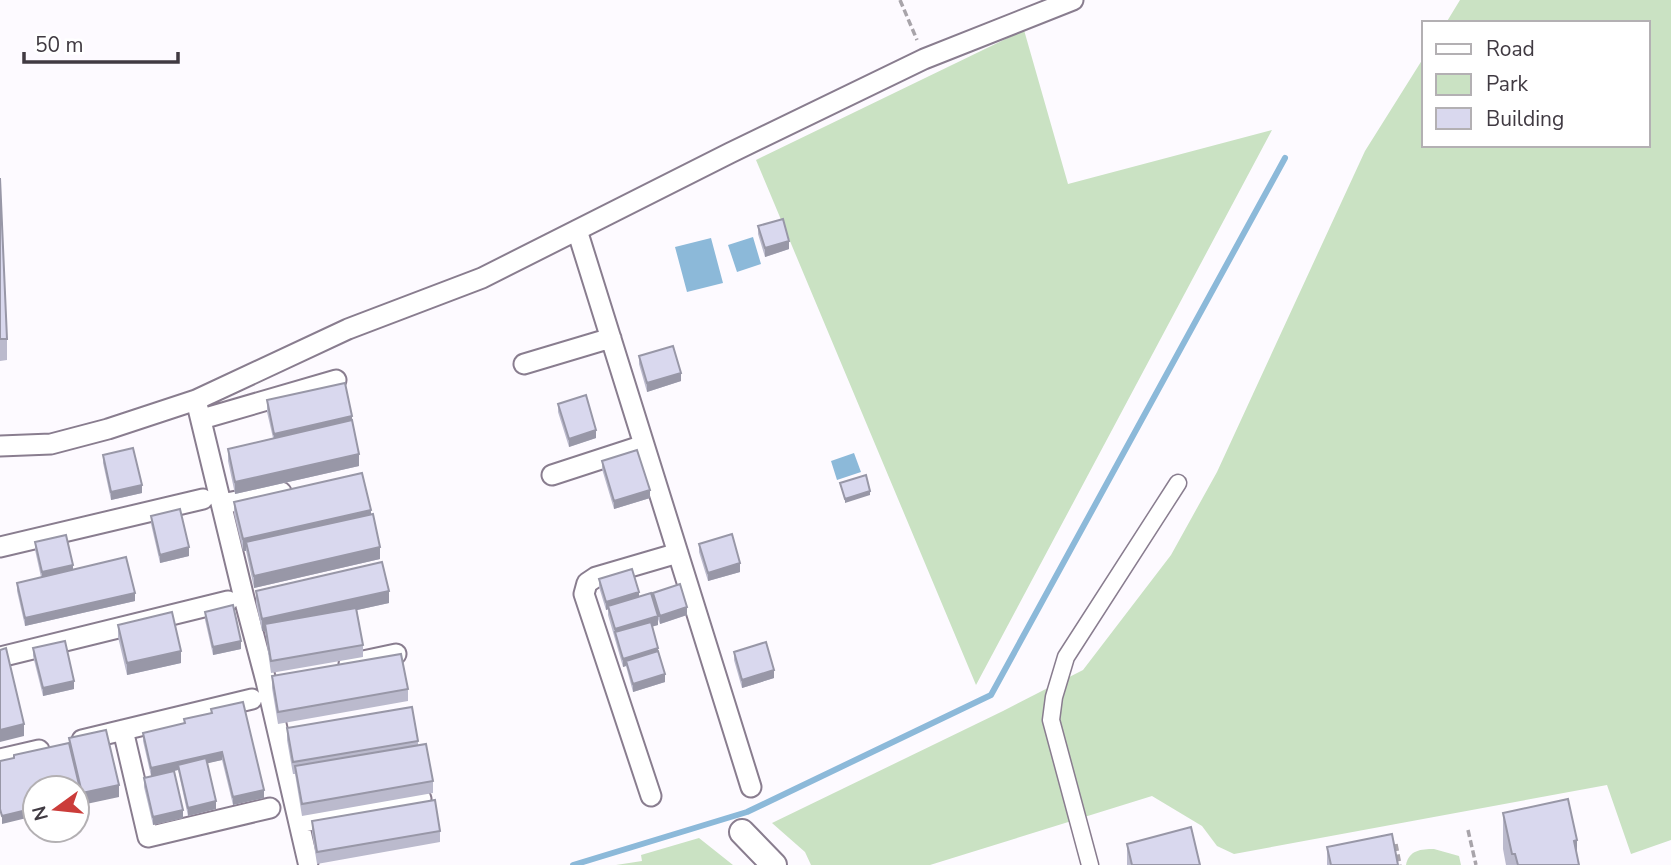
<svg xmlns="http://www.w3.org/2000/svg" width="1671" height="865" viewBox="0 0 1671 865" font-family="'Nunito Sans',sans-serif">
<rect width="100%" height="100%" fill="#fdfaff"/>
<path fill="#cae2c3" d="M1460,0H1671V840L1631,854L1607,785L1234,854L1217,846L1202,826L1152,796L930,865H811L805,852L772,823L1003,711L1083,670L1171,555L1217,472L1365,151L1424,57V145H1648V23H1446Z
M1024,30L1068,184L1272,130L976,685L756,160Z
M699,838L733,865H616L642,861L641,855Z
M1434,849L1459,856L1461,865H1406C1409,850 1421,849 1434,849Z"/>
<path fill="#8cb9d9" d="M753,237L761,264L737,272L728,245Z
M711,238L723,283L687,292L675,247Z
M854,453L861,472L837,480L831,461Z"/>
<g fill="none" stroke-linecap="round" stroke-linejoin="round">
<path stroke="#8cb9d9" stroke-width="6" d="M573,865L747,812L991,695L1285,158"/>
<g stroke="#897d8f" stroke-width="19">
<path id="pedestrian" d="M1090,865L1051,720L1054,697L1066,657L1178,483"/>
</g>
<g stroke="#897d8f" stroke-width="23">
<path id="minor" d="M577,230L751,787
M524,364L611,338
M196,400L244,598L266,681L308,862
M202,419L336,380
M0,446L51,444L108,429L196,400L348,329L482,278L730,153L924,59L1073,0
M552,475L644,445
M222,504L281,492
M0,547L203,499
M0,657L228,601
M349,664L396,654
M123,730L148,837L270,808
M82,740L252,699
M0,759L39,750
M651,796L584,594L587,583L596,577L678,553
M299,823L421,799"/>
</g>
<g stroke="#897d8f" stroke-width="28">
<path id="tertiary" d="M742,832L774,865"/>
</g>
<path stroke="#a8a4aa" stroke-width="3.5" stroke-dasharray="7 3.5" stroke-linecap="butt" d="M900,0L917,40
M1468,830L1476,865
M1396,844L1400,865"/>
<use href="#pedestrian" stroke="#fff" stroke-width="16"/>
<use href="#minor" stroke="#fff" stroke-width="19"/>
<use href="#tertiary" stroke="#fff" stroke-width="24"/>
</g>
<path fill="#bbbacd" d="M0,178L7,339V360L0,361Z
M758,226L789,249L765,257L758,234Z
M639,356L681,381L647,392L639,364Z
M267,400L352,421L359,466L235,494L228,461V449L273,438L267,412Z
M558,404L596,438L569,447L558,412Z
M103,455L142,493L111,500L103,463Z
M602,461L650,498L614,509L602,469Z
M234,502L371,514L380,559L254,588L246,551H243L234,514Z
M151,516L189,556L160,563L151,524Z
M35,542L73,569L135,601L25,626L17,591V583L41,577L35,550Z
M699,544L740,572L708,581L699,552Z
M599,579L639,597L653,600V593L687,615L660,624L658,619V625L652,626L665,682L633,692L626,666L623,667L608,615V609L606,610L599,587Z
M256,591L389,603L357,610L363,645V657L271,673L265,631H262L256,603Z
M205,612L241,649L213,655L205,620Z
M118,625L181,663L127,675L118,637Z
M33,648L74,689L43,696L33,656Z
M734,652L774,678L742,688L734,660Z
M272,676L408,689V701L278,724L272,688Z
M211,709L264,798L233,805L222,760L207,763L216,809L188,816L178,770L151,776L143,741V733L184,723V719L211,713Z
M287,728L418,741V745L433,781V793L302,816L295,774H293L287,740Z
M144,778L183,818L153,825L144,787Z
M1503,813L1577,855L1579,865H1506L1503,849Z
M312,821L440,831V842L317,864L312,833Z
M1127,844L1200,865H1127Z
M1327,847L1398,865H1327Z"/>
<path fill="#9897a7" d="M789,241V249L765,257V248Z
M681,373V381L647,392V383Z
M352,416V428L274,446V434Z
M596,430V438L569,447V439Z
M359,454V466L235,494V482Z
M142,485V493L111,500V492Z
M650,490V498L614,509V501Z
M870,491V495L845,503V499Z
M371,510V522L246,542V551H243V539Z
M189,547V556L160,563V555Z
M380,547V559L254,588V576Z
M740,563V572L708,581V573Z
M73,565V573L42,581V572Z
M389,591V603L266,630L265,624V631H262V619Z
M639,592V600L606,610V602Z
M135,593V601L25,626V618Z
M687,607V615L660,624V616Z
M658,616V625L617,637L615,632V637V629Z
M241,641V649L213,655V647Z
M658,648V656L626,661V666L623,667V659Z
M181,651V663L127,675V663Z
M774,670V678L742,688V680Z
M665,674V682L633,692V684Z
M74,681V689L43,696V688Z
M24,724V736L0,742V730Z
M222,752V760L179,770L178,765V770L151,776V768Z
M119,785V797L77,806V798L82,797V793Z
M264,790V798L233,805V797Z
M216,801V809L188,816V808Z
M35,808V816L2,824V816Z
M183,810V818L153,825V817Z
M1577,840V865L1574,841Z"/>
<path fill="#d9d8ee" stroke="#9897a7" stroke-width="2" d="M0,178L7,339H0Z
M783,219L789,241L765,248L758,226Z
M673,346L681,373L647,383L639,356Z
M345,383L352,416L274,434L267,400Z
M586,395L596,430L569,439L558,404Z
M352,420L359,454L235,482L228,449Z
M133,448L142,485L111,492L103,455Z
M637,450L650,490L614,501L602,461Z
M362,473L371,510L243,539L234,502Z
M866,475L870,491L845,499L840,483Z
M180,509L189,547L160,555L151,516Z
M373,514L380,547L254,576L246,542Z
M732,534L740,563L708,573L699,544Z
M66,535L73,565L42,572L35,542Z
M126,557L135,593L25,618L17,583Z
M382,562L389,591L262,619L256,591Z
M632,569L639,592L606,602L599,579Z
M680,584L687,607L660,616L653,593Z
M651,593L658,616L615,629L608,606Z
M233,605L241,641L213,647L205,612Z
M356,608L363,645L271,661L265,624Z
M172,612L181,651L127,663L118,625Z
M651,622L658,648L623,659L615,632Z
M65,641L74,681L43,688L33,648Z
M766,642L774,670L742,680L734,652Z
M6,648L24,724L0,730V650Z
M658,651L665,674L633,684L626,661Z
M401,654L408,689L278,712L272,676Z
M243,702L264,790L233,797L222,752L151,768L143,733L185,723L184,719L212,713L211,709Z
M412,707L418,741L293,762L287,728Z
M106,730L119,785L82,793L69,738Z
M69,743L82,797L77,798V788H35V808L2,816L0,809V761L14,758V755Z
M426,744L433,781L302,804L295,766Z
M206,758L216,801L188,808L178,765Z
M174,771L183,810L153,817L144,778Z
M1568,799L1577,840L1574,841L1579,865H1518L1515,854H1512L1503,813Z
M435,800L440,831L317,852L312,821Z
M1191,827L1200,865H1132L1127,844Z
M1392,834L1398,865H1331L1327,847Z"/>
<rect x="1422" y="21" width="228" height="126" fill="#ffffff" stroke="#b3b0b3" stroke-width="2"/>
<rect x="1436" y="44" width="35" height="10" fill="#ffffff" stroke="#b3b0b3" stroke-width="2"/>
<text x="1486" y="56" font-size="21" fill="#403a42">Road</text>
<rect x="1436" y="74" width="35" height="21" fill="#cae2c3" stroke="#b3b0b3" stroke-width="2"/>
<text x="1486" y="91" font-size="21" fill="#403a42">Park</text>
<rect x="1436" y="108" width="35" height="21" fill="#d9d8ee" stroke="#b3b0b3" stroke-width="2"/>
<text x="1486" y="126" font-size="21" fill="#403a42">Building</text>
<g transform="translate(56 809) rotate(255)"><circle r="33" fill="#ffffff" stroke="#b3b0b3" stroke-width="2"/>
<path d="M0-5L12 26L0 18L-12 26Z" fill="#cb3c3a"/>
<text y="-10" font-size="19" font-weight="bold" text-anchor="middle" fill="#403a42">N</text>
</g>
<path d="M24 52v10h154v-10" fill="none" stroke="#403a42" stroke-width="3.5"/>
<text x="35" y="52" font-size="21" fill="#403a42" stroke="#ffffff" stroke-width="5" paint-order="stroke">50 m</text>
</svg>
